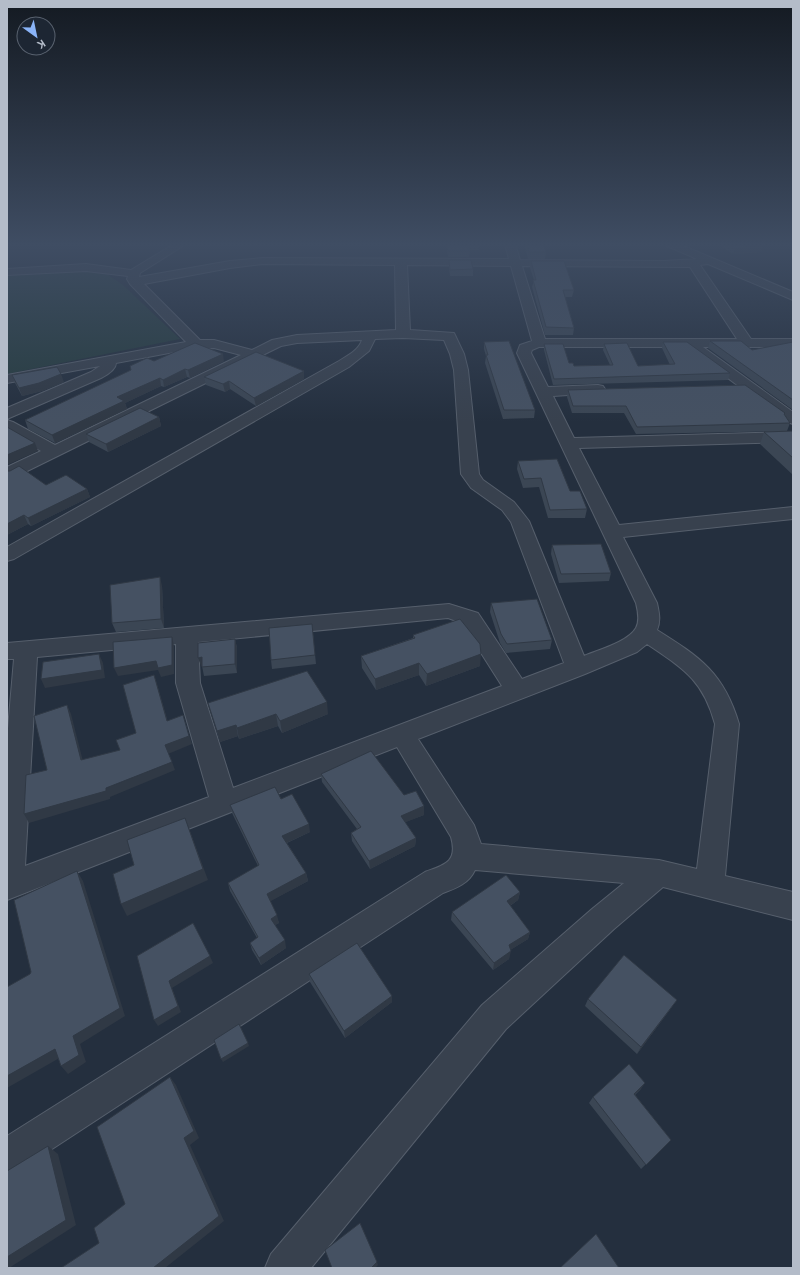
<svg xmlns="http://www.w3.org/2000/svg" width="800" height="1275" viewBox="0 0 800 1275" font-family="'DM Sans',sans-serif">
<rect width="100%" height="100%" fill="#242f3e"/>
<path fill="#263c3f" d="M90,271L107,274L123,285L180,339L7,374V276Z"/>
<g fill="none" stroke-linecap="round" stroke-linejoin="round">
<g stroke="#565f6c" stroke-width="2">
<path id="minor" d="M174,244H186L140,273L139,277L230,261L263,258L509,259L505,244H515L520,260L664,261L697,259L667,246L666,244H679L793,292V300L708,264L700,265L751,339H793V347H703L793,412V424L787,422L686,347H539L532,350L531,353L548,387L598,385L603,386L605,389L603,392L598,393L553,396L574,438L793,432V442L579,448L619,525L793,507V519L623,537L657,603C659,613 661,620 657,630C700,657 724,673 739,724L725,876L793,892V920L663,887L614,929L506,1029L311,1268H265L271,1254L482,1005L592,909L624,883L475,870C469,883 457,888 443,893L20,1170L7,1175V1136L425,872C445,865 458,862 451,837L397,747L7,900V740L14,659H7V643L449,604L478,613L522,679L564,663L511,522L502,510L471,488L461,474L454,370L450,354L444,340L403,338L375,339L369,351L349,367L14,559L7,561V547L339,361C347,356 359,350 362,340L297,343L281,346L13,478L7,479V467L41,451L7,432V420L13,422L55,445L241,355L214,348L190,349L116,363C116,369 107,375 101,378L7,419V408L91,372L100,366L7,383V375L186,342L130,284L127,279L128,276L86,271L7,275V269L86,264L131,270ZM263,264L395,265L396,330L297,335L272,340L252,350L214,340H200L144,284L230,268ZM407,265L511,266L532,341L520,345L517,353L636,603C638,611 640,621 636,628C628,642 598,650 584,656L529,521L514,502L483,480L479,474L468,370L464,354L454,333L410,330ZM522,266L690,267L737,339H545ZM448,618L462,623L502,686L233,788L200,683L198,642ZM176,644V683L209,797L25,866L37,657ZM647,644C684,669 703,680 715,724L697,869L659,860L481,844L474,825L418,739L585,674L637,652Z"/>
</g>
<use href="#minor" fill="#38414e" fill-rule="evenodd"/>
</g>
<path fill="#3b4654" d="M446,244H479V250H470L469,257H448Z
M524,244H543L546,252L545,259H528Z
M718,244H760L761,252L733,254Z
M449,260L473,269V276H450L449,267Z
M531,261L574,290L572,297H565L574,328L573,335H545L532,287L534,280L530,268Z
M710,341L752,350L793,342V410L708,348Z
M484,342L535,410L534,418L503,419L485,363L486,356L484,349Z
M663,342L730,373L728,380L553,385L544,350V344L569,363L574,366L610,365L603,350L604,344L638,366L670,365L662,348Z
M154,361H224L190,378L187,377L164,387L161,386L125,403L127,409L55,443L28,429L25,420L131,370L130,366Z
M304,371V379L256,406L230,389L225,392L206,385L204,377Z
M12,375L64,382L42,391L22,396L15,383Z
M568,390L785,413V415L790,423L787,431L636,434L624,413H572L567,397Z
M159,417L161,426L108,452L89,442L86,434Z
M793,431V475L760,444L764,432Z
M518,461L570,491L587,509L585,518H548L539,487L523,488L517,469Z
M46,485L87,489L90,497L31,526L28,524L7,535Z
M552,545L611,573L609,581L559,583L551,554Z
M162,586L164,628L116,632L112,623Z
M491,603L552,640L550,649L506,653L500,643L490,612Z
M312,624L316,664L272,669L271,660Z
M413,635L480,666L426,686L419,675L376,690L362,668L361,656L413,638Z
M235,639L237,648V673L204,676L202,666H201Z
M208,703L328,714L282,733L278,726L239,739L238,736L220,742Z
M321,774L404,795L424,806V815L405,822L416,838L415,846L370,869L352,841L351,833L357,829L322,782Z
M281,799L310,832L287,843L306,873L308,881L270,901L279,923L275,925L286,948L261,965L252,950L250,943L257,938L230,891L228,883L258,866L232,813L230,805Z
M520,892L518,900L510,906L530,932L528,939L510,950L509,959L493,970L451,920L452,912Z
M309,974L392,1002L345,1038L310,982Z
M588,999L672,1007L637,1054L585,1006Z
M641,1089L635,1095L671,1140L641,1169L589,1103L593,1097Z"/>
<path fill="#303945" d="M763,245L761,252L733,254L735,248Z
M223,354L224,361L190,378L188,370Z
M185,369L187,377L164,387L163,380Z
M304,371V379L256,406L254,398Z
M61,374L64,382L42,391L22,396L19,388Z
M160,378L161,386L125,403L127,409L55,443L52,435L117,397Z
M229,381L230,389L225,392L223,384Z
M159,417L161,426L108,452L106,444Z
M35,443L38,451L7,465V455Z
M87,489L90,497L31,526L28,518Z
M24,515L28,524L7,535V524Z
M160,577L162,586L164,628L161,619Z
M172,637L174,646V674L161,677L158,670L118,676L114,668L156,661Z
M235,639L237,648V673L235,664Z
M99,654L103,663L105,678L45,688L41,679Z
M481,654L480,666L426,686L427,674Z
M202,657L205,665L201,666L198,658Z
M419,663V675L376,690L375,679Z
M154,675L157,684L170,729L167,721Z
M327,702L328,714L282,733L280,721Z
M67,705L71,714L85,769L81,760Z
M276,714L278,726L239,739L237,728Z
M183,715L192,744L168,754L165,745Z
M236,725L238,736L220,742L217,731Z
M172,762L175,770L110,797V799L29,823L24,814L106,788Z
M424,806V815L401,824V816Z
M185,818L208,880L127,916L121,904Z
M309,824L310,832L284,844L282,836Z
M416,838L415,846L370,869L369,861Z
M77,871L83,881L125,1016L80,1044L86,1062L68,1074L61,1066L73,1036Z
M306,873L308,881L269,902L267,894Z
M520,892L518,900L505,909L507,901Z
M277,915L279,923L273,926L271,919Z
M530,932L528,939L507,952L509,945Z
M285,940L286,948L261,965L259,958Z
M511,951L509,959L493,970L494,963Z
M210,956L213,963L172,988L181,1012L158,1026L154,1020L169,981Z
M392,996V1002L345,1038L344,1031Z
M677,1000L672,1007L637,1054L641,1047Z
M248,1043L249,1046L223,1062L221,1059Z
M55,1049L63,1056L7,1088V1076Z
M170,1077L176,1085L199,1138L190,1145L224,1221L165,1268H153L184,1138Z
M645,1083L641,1089L629,1099Z
M48,1146L58,1154L76,1225L9,1268H7V1257Z
M377,1262L378,1265L375,1268H371Z"/>
<path fill="#455162" stroke="#303945" d="M447,244H469L470,251H448Z
M527,244H543L546,252H529Z
M729,244H760L763,245L735,248Z
M449,260H471L473,269L450,270Z
M531,261H564L574,290H563L574,328L546,327L533,280H536Z
M509,341L535,410H504L486,355H488L484,342Z
M710,341H741L752,350L793,342V400Z
M663,342H687L730,373L554,379L544,344H563L569,363H573L574,366L613,365L604,344L627,343L638,366L675,364Z
M195,343L223,354L188,370L185,369L163,380L160,378L117,397L124,401L52,435L25,420L131,370L130,366L147,358L154,361Z
M256,352L304,371L254,398L229,381L223,384L204,377Z
M57,367L61,374L39,383L19,388L12,375Z
M745,385L785,413L784,414L790,423L637,427L626,406H573L568,390Z
M140,408L159,417L106,444L86,434Z
M7,427L35,443L7,455Z
M793,431V458L764,432Z
M557,459L570,491H580L587,509L550,510L541,478L524,479L518,461Z
M19,466L46,485L66,475L87,489L28,518L24,515L7,524V471H10Z
M601,544L611,573L561,574L552,545Z
M160,577L161,619L112,623L110,585Z
M537,599L552,640L507,644L501,634L491,603Z
M460,619L480,644L481,654L427,674L419,663L375,679L361,656L415,638L413,635Z
M312,624L315,655L271,660L269,628Z
M172,637V665L158,668L156,661L114,668L113,642Z
M235,639V664L202,667V657L198,658V643Z
M99,654L102,670L41,679L43,662Z
M307,671L327,702L280,721L276,714L237,728L236,725L217,731L208,703Z
M154,675L167,721L183,715L189,736L165,745L172,762L106,788V791L24,814L26,775L47,770L34,716L67,705L81,760L120,750L116,740L136,733L123,685Z
M371,751L404,795L416,791L424,806L401,816L416,838L369,861L351,833L361,827L321,774Z
M275,787L281,799L292,794L309,824L282,836L306,873L267,894L277,915L271,919L285,940L259,958L250,943L258,937L228,883L259,865L230,805Z
M185,818L203,869L121,904L113,874L134,865L127,840Z
M77,871L120,1008L73,1036L79,1055L61,1066L55,1049L7,1076V987L30,974L31,972L14,900Z
M506,875L520,892L507,901L530,932L509,945L511,951L494,963L452,912Z
M193,923L210,956L169,981L178,1006L154,1020L137,956Z
M357,943L392,996L344,1031L309,974Z
M624,955L677,1000L641,1047L588,999Z
M239,1024L248,1043L221,1059L214,1040Z
M629,1064L645,1083L634,1094L671,1140L646,1165L593,1097Z
M170,1077L194,1131L184,1138L219,1216L153,1268H61L99,1243L94,1228L125,1204L97,1127Z
M48,1146L66,1220L7,1257V1171Z
M360,1223L377,1262L371,1268H332L325,1250Z
M596,1234L619,1268H560Z"/>
<linearGradient id="sky" x2="0" y2="1"><stop stop-color="#141a22"/><stop offset="0.58" stop-color="#3f4d63"/><stop offset="1" stop-color="#3f4d63" stop-opacity="0"/></linearGradient>
<rect width="800" height="422" fill="url(#sky)"/>
<rect width="800" height="1275" fill="none" stroke="#b4bcc9" stroke-width="16"/>
<g transform="translate(36 36) rotate(147)"><circle r="19" fill="#1d2633" stroke="#59626f"/>
<path d="M0-3L7 15L0 10L-7 15Z" fill="#8ab4f8"/>
<text y="-6" font-size="11" font-weight="bold" text-anchor="middle" fill="#b4bcc9">K</text>
</g>
</svg>
